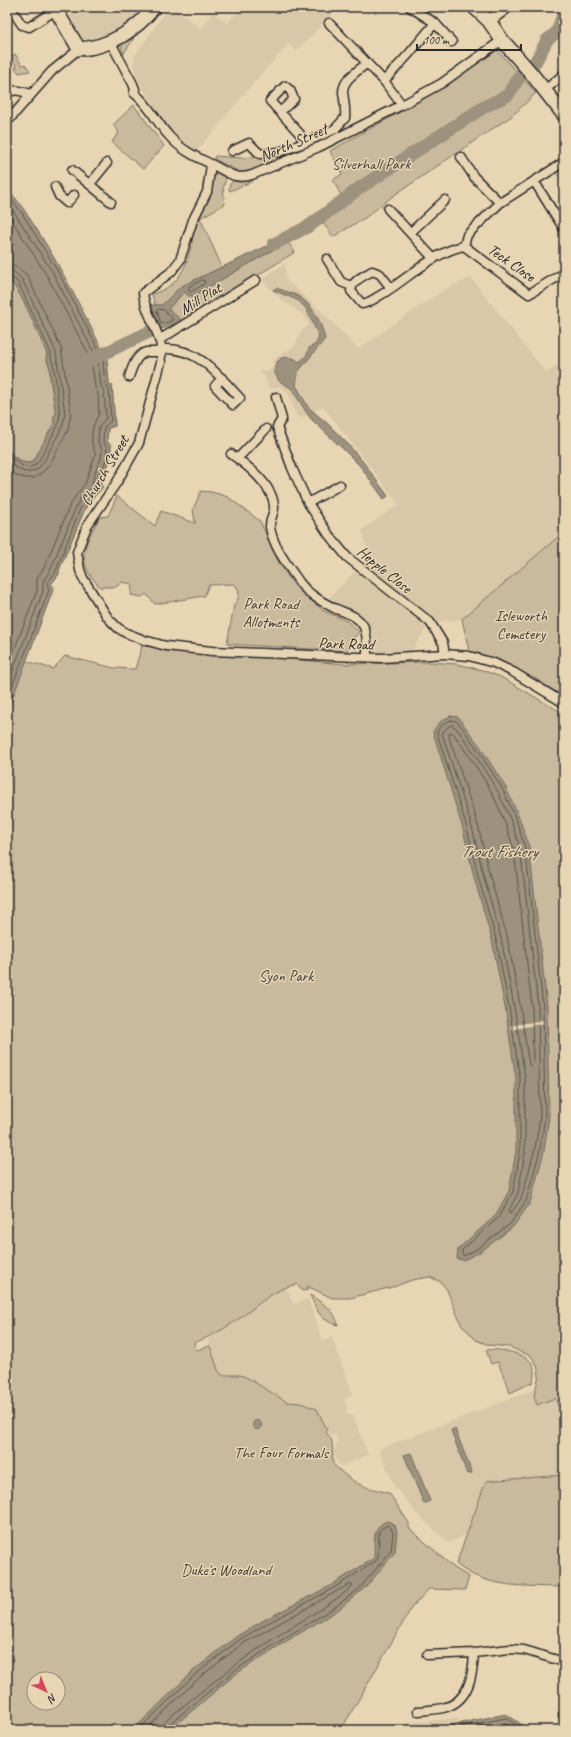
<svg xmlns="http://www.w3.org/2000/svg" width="571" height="1737" viewBox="0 0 571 1737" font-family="Caveat,sans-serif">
<rect width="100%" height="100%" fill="#e8d5b3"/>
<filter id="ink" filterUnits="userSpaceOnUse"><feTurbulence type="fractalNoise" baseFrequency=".025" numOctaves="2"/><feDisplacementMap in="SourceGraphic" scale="8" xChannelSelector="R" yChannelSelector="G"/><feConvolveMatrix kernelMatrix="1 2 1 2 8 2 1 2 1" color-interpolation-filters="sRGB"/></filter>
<g filter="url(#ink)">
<path fill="#d8c7a8" d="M64,7H148L130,25L117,32L83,42Z
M169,7H172L202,29L212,12L228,23L242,7H340L296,51L289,44L261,74L196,152L178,140L166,127L137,78L133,66L134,57Z
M285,263L286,280L322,312L358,349L445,289L471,278L546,373L564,362V532L462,619L430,622L411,652L375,653L373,632L361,617L328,599L369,558L362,530L399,504L323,406L302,418L296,415L288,393L279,386L269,389L266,378L257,369L267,372L272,368L276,357L295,346L300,333L309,325L303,314L284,302L261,280Z
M286,1286L293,1304L308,1299L323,1341L332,1338L353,1394L344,1399L347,1408L345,1412L350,1416L353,1415L368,1455L341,1466L338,1464L333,1452L338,1441L335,1434L330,1436L317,1409L300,1403L287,1402L246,1377L240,1375H222L218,1370L208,1338L228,1326L263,1299Z
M533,1390L534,1396L555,1398L562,1416L564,1415V1476L486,1481L466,1534L449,1543L417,1514L394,1485L379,1449Z
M457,1718L460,1722L425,1730H342Z"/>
<path fill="#c9b99d" stroke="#7a7264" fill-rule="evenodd" d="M134,38L124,53V54L121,47L124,43Z
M497,50L536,93L513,115L393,196L366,217L333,237L322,221L290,241L287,233L309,221L316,214L341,195L333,180L342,174L330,151L416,103Z
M15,54L22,65L25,64L30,71L19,73L15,68L17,66L12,60L13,59L12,56Z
M134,105L164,146L143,169L112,142L119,132L113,125Z
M268,155L272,160L254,170L242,173L214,159L215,156L242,158Z
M217,173L226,178L223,189L225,204L200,218L222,267L180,287L162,305H155L152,294C177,287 185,271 191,247C193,241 192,234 194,228C196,218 203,210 208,200C212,193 212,184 213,176Z
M251,179L253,181L230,191L229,189L230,184L233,181L242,182Z
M287,241L295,252L183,322L168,309L184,292L193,296Z
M7,279C20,285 40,338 47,354L46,358L50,368V379L56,414L54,423L37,457C27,470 16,458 7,449Z
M107,360L109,384L112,385L115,426L108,428L107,442L111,445L110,461L104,473L106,474L100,484L103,487L88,503L84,511L59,570V574L51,584L54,587L26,661L53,669L65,656L114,668L135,669L142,646L345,664L431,662L457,664L482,670L501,677L564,714V1415L562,1416L555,1398L537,1405L534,1396L539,1375L537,1365L531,1356L509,1347L489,1345L476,1340L461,1324L447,1290L441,1282L430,1277L412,1280L396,1286L350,1298H332L307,1286L309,1290L302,1291L297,1284C274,1289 262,1302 244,1315C228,1327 212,1336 194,1343L196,1350L210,1346L218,1370L222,1375H240L246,1377L287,1402L300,1403L317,1409L327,1430L326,1432L332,1441L333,1464C355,1485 360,1486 389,1493L409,1523V1528L453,1567L469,1577L465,1590L429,1589L412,1607L341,1730H7V650L105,361ZM34,1679H58V1703H34Z
M201,491L212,492L228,497L260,521L279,563L293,584L322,610L347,621L359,632L353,639L347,651L227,644L234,605L238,599L239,591L235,584L209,585L204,596L155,604L146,594L142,597L131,595L132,584L122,582L116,587H100C74,561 84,545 100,517L108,516L117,496L155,526L161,511L195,523L193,509Z
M564,532V697L536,679L493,658L469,651L462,619Z
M310,1295C323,1304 335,1309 338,1325C320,1321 317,1310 310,1295Z
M486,1350C497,1348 525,1353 532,1363C535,1368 534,1376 533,1382L510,1393L498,1362L491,1364Z
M564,1475V1587C527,1586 486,1589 456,1564L486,1481Z"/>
<path fill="#9d927d" stroke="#6f695c" d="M7,189C19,200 27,215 36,228C61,267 81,308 102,349L107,360L109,384L112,385L115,426L108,428L107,442L111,445L110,461L104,473L106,474L100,484L103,487L88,503L84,511L59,570V574L51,584L54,587L7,713V449C13,456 23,466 33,462L54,423L53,417L56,414C53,399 51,384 50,369C49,364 46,360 47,354C40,338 20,285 7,279Z
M288,236L290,239L280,246L193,296H189L184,292L168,309L180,319V322L159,330L151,305H162L180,287Z
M276,288C282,290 288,292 294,294C312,302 321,321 325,339L298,372L296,385L308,407L328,424L348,444L364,463L388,496L384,499L360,466L343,449L310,418L291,388L279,381L274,371L276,363L281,358L288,357L295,359L299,362C304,358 308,355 309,348L316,344L319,337L306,308L297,300L273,290Z
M451,716L458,717L479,745L506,788L520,820L529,847L547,1006L549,1116L544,1151L530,1203L513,1227L480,1252L464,1260L457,1259L458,1249L495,1216L509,1191L516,1152V1079L505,1007L492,940L474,877L463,829L433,732C437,724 442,719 451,716Z
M252.5 1425a4.5 4.5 0 1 1 9 0a4.5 4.5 0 1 1-9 0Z
M455,1429L472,1473L467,1474L451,1430Z
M411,1453L430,1501L424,1504L404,1455Z
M388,1521L395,1525L397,1532L395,1552L367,1586L338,1610L277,1647L236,1674L169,1730H133L193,1671L237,1636L264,1620L330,1586L374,1558C375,1543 371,1525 388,1521Z
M506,1714L530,1730H425Z"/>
<path fill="#e8d5b3" d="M543,1020L544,1023L511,1030L510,1026Z"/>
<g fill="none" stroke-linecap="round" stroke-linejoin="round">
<path stroke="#59544c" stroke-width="1" d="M7,194L22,213L57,270L99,351L103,361L105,384L109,389L111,421L104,427L103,442L107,448L106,460L96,483L97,488L85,501L80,509L55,573L47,583L49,590L7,700
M7,201L53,273L94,353L98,362L101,386L104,391L106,418L99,427L98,442L102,450L101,458L96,470L91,487L81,497L76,507L50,571L43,581V591L7,686
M7,212L47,276L89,355L92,364L95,387L98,394L99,414C93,423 91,433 92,443C92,448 96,451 95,456L85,484L77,494L70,505L44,568L37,578V591L7,669
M7,264L16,266L27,275L61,348L71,413L68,430L50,464L43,472L34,478H26L17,476L7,469
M7,270L13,271L22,279L56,352L65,414L62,427L44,461L38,469L31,472H26L20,470L7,461
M7,275L10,276L18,282L51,353V358L54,367L60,414L58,425L40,459L35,465L29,468L23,466L7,455
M202,280L205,281L204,284L191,292L188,290L189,287Z
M159,309L164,310L172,318V321L161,324L157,311Z
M451,720L456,721L461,726L476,747L503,790L517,822L525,848L530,888L543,1007L545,1116L540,1150L526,1201L510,1224L477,1249L464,1256L462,1254V1250L498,1218L513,1192L520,1152V1079L509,1007L496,939L478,876L467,828L437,733C439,726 445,723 451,720Z
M452,725L458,730L472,750L498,792L512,823L520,849L525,889L538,1007L540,1116L535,1149L521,1199L511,1213L509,1210L518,1193L525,1153V1078L514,1006L501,938L483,874L472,827L442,733L448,727Z
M450,733H453C467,753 482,774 493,795C502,813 508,831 514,850L532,1007L533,1064L531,1066L529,1065L520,1005L507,936L489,873L478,825L449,737Z
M138,1730L196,1674L239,1640L266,1624L332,1589L376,1561L378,1558L379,1531L382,1528L388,1525L391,1528L393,1533L391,1551L359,1589L335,1607L275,1644L234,1671L173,1721L167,1726V1730
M145,1730L199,1678L242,1644L350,1584L352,1585V1587C326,1608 297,1623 270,1641C235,1664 203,1690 170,1717L163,1724L162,1730
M444,1730L506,1718L523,1730
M468,1730L505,1723L515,1730"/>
<path stroke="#9d927d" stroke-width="13" d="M274,244L309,226L361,187L484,107L508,95L520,76L536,61L547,40L557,32L564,12
M88,361L149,332"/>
<g stroke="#2b2b2b" stroke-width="11">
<path id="street" d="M10,7L22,25L29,27L56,10
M329,23L384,81L402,105
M435,23L452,42
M110,41L133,84L135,89L134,93C149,104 156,122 169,136C183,152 199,158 217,167C230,174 237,180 252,175L319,147L402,105L442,83L502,40
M384,81L408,55L435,23L410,7
M545,90L564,74
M7,94C14,87 23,92 31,94
M280,112L294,99L290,90L285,86L270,101L300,134L304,143
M7,122L52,71L79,49
M232,151L249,143L260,154L279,152L304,143L335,129L345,118C346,109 344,101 343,92C343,79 358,71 367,63
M461,157L474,177L500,203L564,162
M72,170L111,202
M534,181L564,229
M90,184L107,163
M55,187L59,196L67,203L74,195
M388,209L434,259
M411,232L445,200
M464,246L529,294L564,273
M327,259L341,282L351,286
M391,288L380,274L372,271C364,276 352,280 351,291L362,304C370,303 377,297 384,293C408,278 436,251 464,246L467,235L500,203
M159,340L256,280
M161,357C165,338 144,313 143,293L171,272L180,260L193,220L207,192L211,165
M161,362L139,443L117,482L87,526L77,552L80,570L83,578L108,618L118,628L126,633L144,640L166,646L212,651L382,658L445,654L469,656L494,663L513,672L564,703
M129,377C132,368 136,355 146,352C149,352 153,352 156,352C159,351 161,349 164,349C198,347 219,376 240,398L233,405L215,386L222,378
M276,397L282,419L277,427L292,468L308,503L329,535L347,557L430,622L443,643L445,654
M231,454C247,465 273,486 274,506C275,513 269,520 270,527C273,547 289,567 300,583C308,594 322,602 334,608C345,613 358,615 364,627C368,636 367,648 367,657
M238,458L266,429
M308,503L340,485
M427,1655L474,1653
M418,1711C426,1710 435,1710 443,1708C469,1702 473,1675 474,1653L510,1649L524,1650L564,1662
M563,1715L564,1716"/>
</g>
<g stroke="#2b2b2b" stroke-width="14">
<path id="secondary" d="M489,21L507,7"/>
</g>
<g stroke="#2b2b2b" stroke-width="16">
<path id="primary" d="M54,7L79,49C108,48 137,30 154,7
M474,7L489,21L502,40L531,73L564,115"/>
</g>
<use href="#street" stroke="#e8d5b3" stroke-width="8"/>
<use href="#secondary" stroke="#e8d5b3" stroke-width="11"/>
<use href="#primary" stroke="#e8d5b3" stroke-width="13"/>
</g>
</g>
<g text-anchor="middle" stroke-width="3" stroke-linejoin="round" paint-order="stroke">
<g font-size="16" fill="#2b2b2b" stroke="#e8d5b3">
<text transform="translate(293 142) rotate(-24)" y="6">North Street</text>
<text transform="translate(512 262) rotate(35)" y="6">Teck Close</text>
<text transform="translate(200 298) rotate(-32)" y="6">Mill Plat</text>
<text transform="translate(104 470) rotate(-59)" y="6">Church Street</text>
<text transform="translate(385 569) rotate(39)" y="6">Hepple Close</text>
<text transform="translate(346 643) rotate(2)" y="6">Park Road</text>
</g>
<g font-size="16" fill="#43403c" stroke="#e8d5b3">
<text x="371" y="169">Silverhall Park</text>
<text x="271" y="609">Park Road<tspan x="271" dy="18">Allotments</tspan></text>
<text x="521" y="621">Isleworth<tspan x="521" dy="18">Cemetery</tspan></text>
<text x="286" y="981">Syon Park</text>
<text x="281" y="1458">The Four Formals</text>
<text x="226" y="1575">Duke's Woodland</text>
</g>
<g font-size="17" font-style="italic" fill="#484540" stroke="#e8d5b3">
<text x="499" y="857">Trout Fishery</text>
</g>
</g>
<rect width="571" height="1737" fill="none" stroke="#e8d5b3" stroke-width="24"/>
<rect x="12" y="12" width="547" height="1713" fill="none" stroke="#2b2b2b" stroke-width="1.5" filter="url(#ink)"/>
<g transform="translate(46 1691) rotate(136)"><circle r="19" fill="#e8d5b3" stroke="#9c917d"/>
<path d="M0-3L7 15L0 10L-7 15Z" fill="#d1495b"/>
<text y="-6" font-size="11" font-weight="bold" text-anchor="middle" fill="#2b2b2b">N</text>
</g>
<path d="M417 44v6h104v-6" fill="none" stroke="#2b2b2b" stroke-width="2"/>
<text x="423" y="44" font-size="12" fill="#2b2b2b" stroke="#e8d5b3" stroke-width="3" paint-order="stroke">100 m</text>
</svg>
